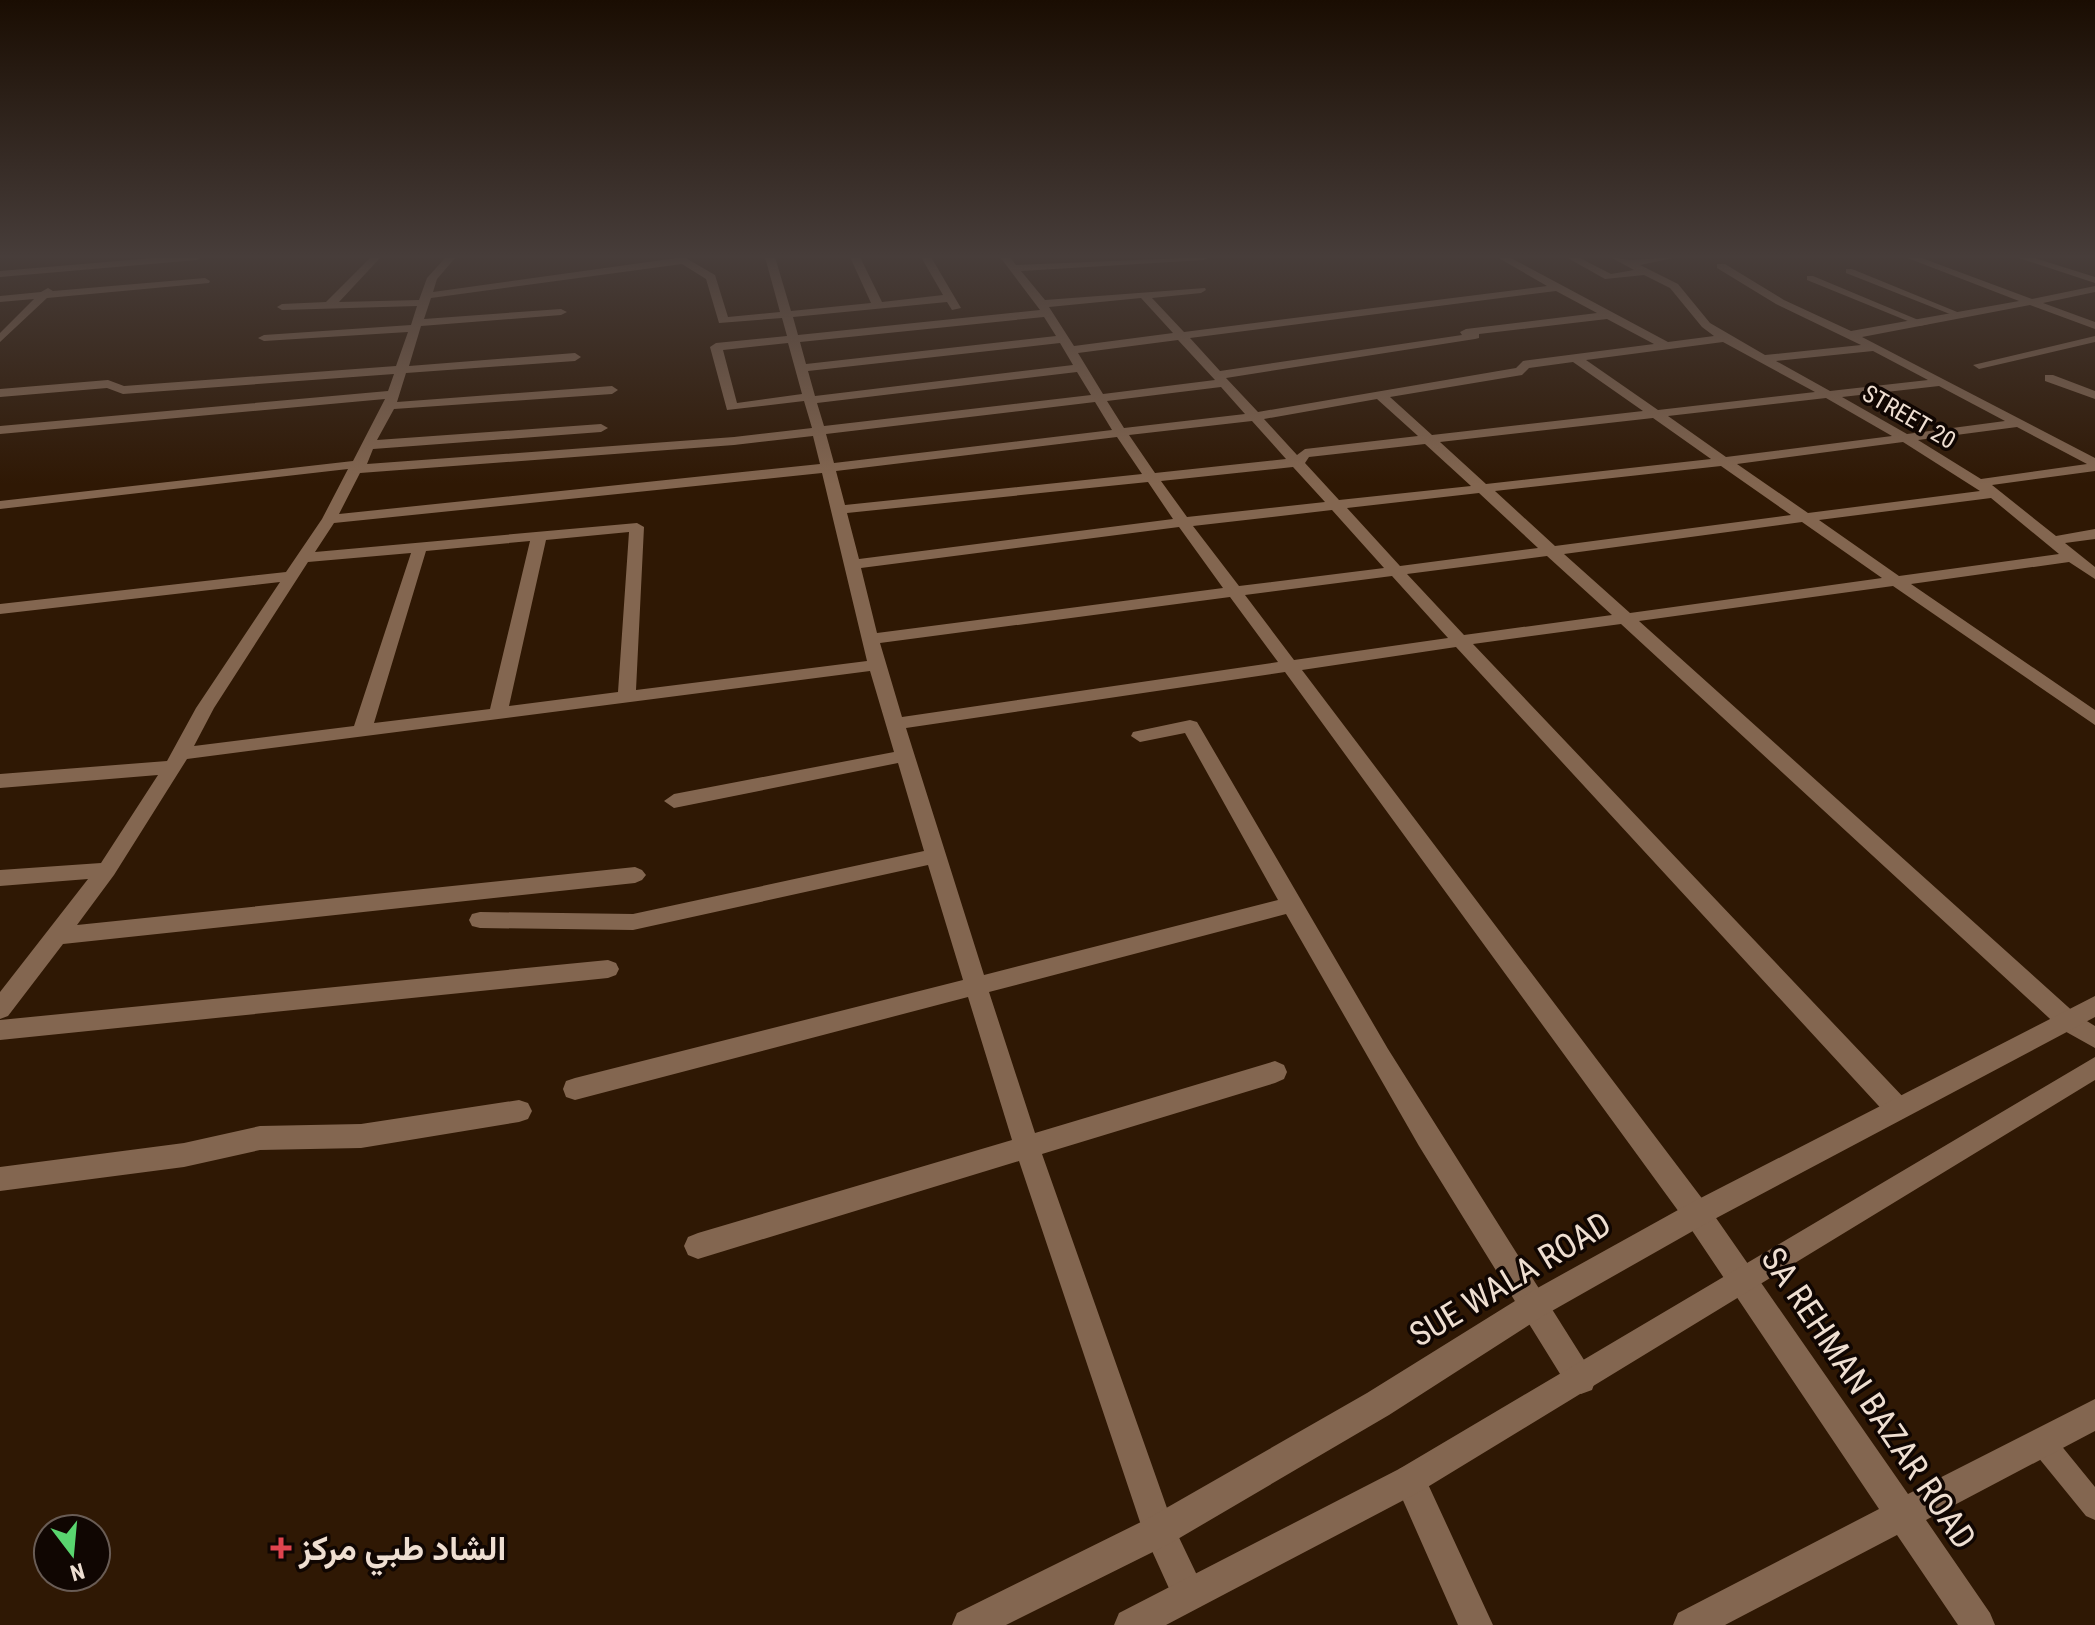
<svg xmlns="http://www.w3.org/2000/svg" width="2095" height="1625" viewBox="0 0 2095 1625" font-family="'Roboto Condensed',Vazirmatn,sans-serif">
<rect width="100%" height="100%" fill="#2f1804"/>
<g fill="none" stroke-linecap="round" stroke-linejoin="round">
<path fill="#836650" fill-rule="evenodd" d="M1846,269H1852L1967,316L1960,318L1846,273Z
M1807,276H1813L1928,324L1920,326L1807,280Z
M2042,1430L2051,1433L2095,1487V1520L2086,1516L2033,1451L2030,1442L2033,1433Z"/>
<path fill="#836650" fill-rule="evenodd" d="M165,257H202L197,260L0,277V271Z
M371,257H381L339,302L419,300L427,278L446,257H456L437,279L433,292L684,257L715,275L728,317L780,312L765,257H775L791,311L871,303L850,257H860L882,302L943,295L921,257H931L961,308L952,310L947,302L793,317L798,335L1040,310L1000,257H1010L1016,265L1209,257L1204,260L1021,271L1045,300L1205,288L1206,290L1201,293L1152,298L1184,332L1547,286L1497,257H1509L1668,342L1714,336L1702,327L1670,288L1644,275L1605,279L1566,257H1578L1611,274L1634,270L1610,257L1630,260L1678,257L1640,265L1678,284L1710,323L1765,355L1861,345L1776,304L1717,268V264H1725L1784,300L1851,331L2019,301L1905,257H1919L2032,299L2095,286V292L2043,303L2095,322V329L2030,305L1862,337L2095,458V471L1992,485L2056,536L2095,529V539L2065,543L2095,567V579L2069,562L1911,584L2095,710V725L1893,586L1639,621L2077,1015L2095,1026V1048L2061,1029L1621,624L1473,644L1906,1100L1910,1108L1906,1116L1897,1119L1888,1116L1456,647L1302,670L1707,1205L1908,1494L2095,1399V1431L1926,1520L1990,1613L1995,1625H1958L1897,1535L1725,1625H1673L1678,1613L1879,1509L1687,1223L1285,672L906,728L984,975L1278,900L1185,733L1140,742L1131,736L1133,732L1190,720L1197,722L1388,1049L1596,1379L1592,1390L1581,1394L1570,1390L1419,1146L1286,914L989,992L1035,1133L1275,1061L1284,1065L1287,1072L1284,1079L1275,1083L1042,1154L1173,1525L1206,1594L1201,1606L1189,1611L1177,1606L1143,1531L1019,1161L698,1259L688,1255L684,1246L688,1237L698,1233L1012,1140L968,997L575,1100L566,1097L563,1089L566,1081L575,1078L963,980L928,865L633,930L480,928L472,926L469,920L472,914L480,912L633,914L924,851L898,763L674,808L664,801L674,794L894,752L870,671L187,759L114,875L77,925L635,867L642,870L646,875L642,880L635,883L63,944L8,1016L0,1019V992L88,879L0,886V870L101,863L158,775L0,788V774L167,761L196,708L280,582L0,614V604L286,572L322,519L348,469L0,509V501L353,461L385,399L0,434V426L388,391L394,374L123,394L107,388L0,397V389L108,380L124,386L396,366L408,332L264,341L258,338L264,335L411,325L417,306L282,310L277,307L282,304L326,302ZM682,264L706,279L719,323L782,318L787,336L716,343L710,347L727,410L804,401L812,428L734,437L367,464L373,449L601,432L608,428L601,424L377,440L394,409L612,394L618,390L612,386L397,402L406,373L575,361L581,357L575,353L409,366L421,326L561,315L567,312L561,309L424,319L431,298ZM1556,291L1597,313L1466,329L1460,332L1462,335L1220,371L1190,338ZM1141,298L1173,333L1074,346L1049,307ZM1044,317L1056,336L806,364L800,342ZM1607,319L1654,344L1523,361L1516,368L1258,412L1226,378L1475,339L1479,338V334ZM1178,340L1215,380L1103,394L1078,353ZM1723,342L1815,392L1658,410L1586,360ZM788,343L802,394L737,403L723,350ZM1060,343L1073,365L815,396L808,371ZM1873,351L1928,380L1830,391L1776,361ZM1573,362L1643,411L1432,435L1390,397L1522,375L1529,368ZM1077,372L1091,395L824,426L817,403ZM1939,386L2005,421L1907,434L1842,397ZM1221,387L1245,414L1124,428L1107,401ZM1826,398L1892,436L1726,457L1668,416ZM1377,399L1418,436L1305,449L1297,455L1264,419ZM1095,402L1112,430L834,463L826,434ZM1653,418L1711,459L1486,484L1440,442ZM1252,421L1286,459L1155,473L1129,435ZM2017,427L2087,464L1981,479L1918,440ZM813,436L820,464L339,514L360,473L734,445ZM1117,437L1142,474L845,505L836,471ZM1903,442L1980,491L1808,513L1737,464ZM1425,444L1471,486L1339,500L1305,463L1309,457ZM1721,466L1791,515L1555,546L1495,491ZM1293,467L1325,502L1187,517L1161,481ZM822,473L867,661L636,690L644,527L637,523L315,552L334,523ZM1148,482L1173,519L859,559L847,513ZM1479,493L1538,548L1400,566L1347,508ZM1991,498L2059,554L1899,576L1819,520ZM1332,510L1384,568L1239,586L1193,526ZM1802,522L1882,578L1630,613L1564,554ZM1179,527L1223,588L877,633L861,568ZM629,532L618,692L509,706L546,540ZM530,541L490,709L374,723L426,551ZM411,553L354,726L194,746L214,708L308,562ZM1547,556L1612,615L1464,635L1407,574ZM1392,576L1448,638L1294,660L1245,595ZM1230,597L1278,662L902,717L880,643Z
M2016,257H2031L2095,277V283Z
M205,278L210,281L209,283L47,298L0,342V333L34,299L0,302V296L41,292L48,288L53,291Z
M2095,336V342L1979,369L1973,365Z
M2045,375H2053L2095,391V399L2045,381Z
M608,960L616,963L619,969L616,975L608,978L0,1040V1020Z
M519,1100L528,1103L532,1111L528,1119L519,1122L361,1148L260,1150L184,1167L0,1191V1167L184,1143L260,1126L361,1124Z
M1410,1464L1421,1469L1493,1625H1458L1394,1480L1399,1469Z"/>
<path fill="#836650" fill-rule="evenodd" d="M2095,996V1017L1707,1223L1543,1316L1389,1415L1171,1543L1006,1625H952L957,1613L1147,1519L1367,1393L1523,1296L1687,1205Z
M2095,1057V1080L1421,1491L1166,1625H1114L1119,1613L1399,1469Z"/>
</g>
<linearGradient id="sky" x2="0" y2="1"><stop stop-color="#1a0d02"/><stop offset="0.53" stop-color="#473d3a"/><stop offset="1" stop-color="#473d3a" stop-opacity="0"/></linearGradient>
<rect width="2095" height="484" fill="url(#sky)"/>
<path fill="#e0444e" stroke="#100602" stroke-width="3" d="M277 1536h8v8h8v8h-8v8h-8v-8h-8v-8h8z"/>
<g text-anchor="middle" stroke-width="7" stroke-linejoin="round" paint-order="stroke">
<g font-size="24" fill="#eeded1" stroke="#100602">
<text transform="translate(1909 417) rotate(30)" y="8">STREET 20</text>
</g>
<g font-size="34" fill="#eeded1" stroke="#100602">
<text transform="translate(1510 1279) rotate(-31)" y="12">SUE WALA ROAD</text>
<text transform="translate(1869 1398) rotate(56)" y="12">SA REHMAN BAZAR ROAD</text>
</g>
<g font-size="34" font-weight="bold" fill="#eeded1" stroke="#100602" text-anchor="start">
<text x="299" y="1560">الشاد طبي مرکز</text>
</g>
</g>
<g transform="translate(72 1553) rotate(164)"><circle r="38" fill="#100602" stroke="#695c55" stroke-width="2"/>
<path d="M0-6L14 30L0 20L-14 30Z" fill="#59d56f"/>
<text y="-12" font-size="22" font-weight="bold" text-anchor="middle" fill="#eeded1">N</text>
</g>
</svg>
